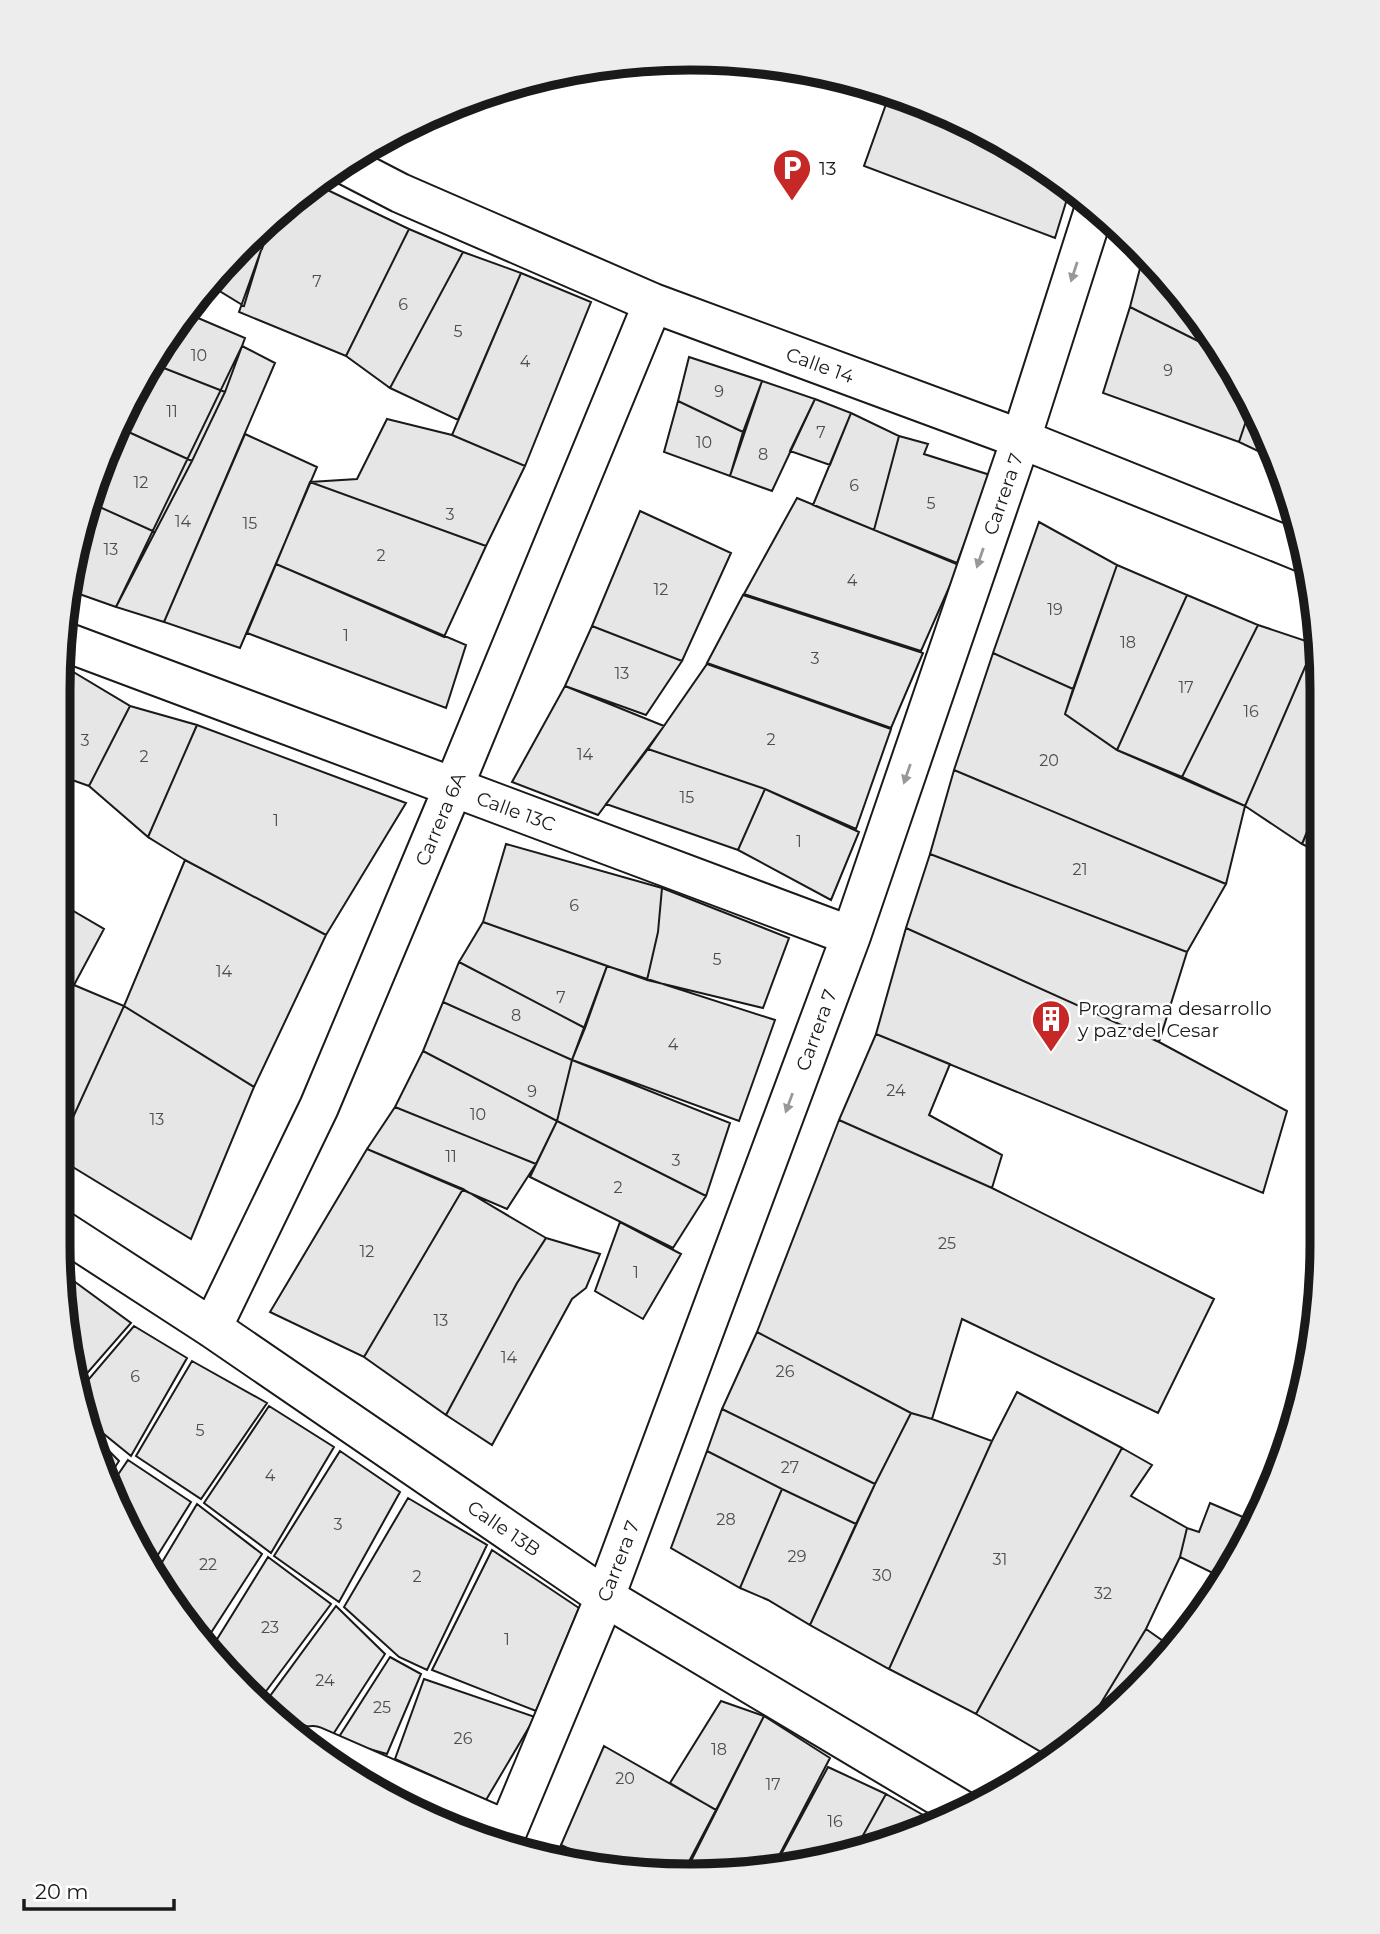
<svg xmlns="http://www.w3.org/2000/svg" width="1380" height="1934" viewBox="0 0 1380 1934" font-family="Montserrat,sans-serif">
<rect width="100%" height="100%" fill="#fff"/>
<path fill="#e6e6e6" stroke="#1a1a1a" stroke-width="2" d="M890,93L970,123L1071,186L1055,238L864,166Z
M315,184L409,229L346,356L239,312L274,214Z
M274,214L262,249L249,244L273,214Z
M409,229L463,252L390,388L346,356Z
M251,242L262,247L244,306L213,287Z
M463,252L521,273L458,420L390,388Z
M1144,253L1166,273L1212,348L1130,307Z
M521,273L591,302L525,466L452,435Z
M1130,307L1212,348L1250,409L1239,442L1103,393Z
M191,315L245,338L225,392L151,363Z
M242,346L275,363L164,622L116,607Z
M689,357L762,381L743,432L678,401Z
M151,363L225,392L192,461L122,429L143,374Z
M762,381L815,399L772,491L730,476Z
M815,399L851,413L830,465L790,451Z
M678,401L743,432L730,476L664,452Z
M1250,409L1274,448L1277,460L1239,442Z
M851,413L899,436L874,530L813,505Z
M387,419L452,435L525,466L486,546L310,482L357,479Z
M122,429L192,461L155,532L93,504Z
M245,434L317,467L240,648L164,622Z
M899,436L928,444L924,454L990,475L957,563L874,530Z
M310,482L486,546L444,637L276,564Z
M797,498L959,565L921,651L744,594Z
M93,504L155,532L116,607L68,590L70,566Z
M640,511L731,553L682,661L592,626Z
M1039,522L1117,565L1073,689L993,653Z
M276,564L466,645L446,708L247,633Z
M1117,565L1187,595L1117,750L1065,714Z
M743,595L923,653L891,728L707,663Z
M1187,595L1258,625L1182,777L1117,750Z
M1258,625L1315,644L1245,806L1182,777Z
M592,626L682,661L646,715L565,686Z
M1315,644H1317L1318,805L1302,844L1245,806Z
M993,653L1073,689L1065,714L1117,750L1245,806L1226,884L954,770Z
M60,664L130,706L89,786L58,775V690Z
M707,664L891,729L856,829L765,789L648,749Z
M565,686L664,726L598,815L512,782Z
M130,706L197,725L148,837L89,786Z
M197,725L406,803L326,935L185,860L148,837Z
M648,749L765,789L738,850L606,804Z
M954,770L1226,884L1187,952L930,854Z
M765,789L859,832L831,900L738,850Z
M1318,808V852L1302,844Z
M506,844L662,888L658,932L647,980L483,922Z
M930,854L1187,952L1159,1042L906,928Z
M185,860L326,935L254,1087L124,1006Z
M662,888L789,938L763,1008L647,980L658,932Z
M58,902L104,929L58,1015Z
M483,922L607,966L585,1028L459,962Z
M906,928L1159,1042L1287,1111L1263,1193L876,1034Z
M459,962L585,1028L572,1060L443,1002Z
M607,966L775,1020L739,1121L572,1060Z
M74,985L124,1006L58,1150V1015Z
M443,1002L572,1060L557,1121L423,1051Z
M124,1006L254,1087L191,1239L58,1158V1150Z
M876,1034L950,1064L929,1115L1002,1155L992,1188L839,1120Z
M423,1051L557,1121L536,1164L395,1107Z
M572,1060L730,1123L706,1196L557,1121Z
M395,1107L536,1164L507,1209L367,1149Z
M839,1120L992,1188L1214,1299L1158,1413L962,1319L932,1419L911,1413L757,1332Z
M557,1121L706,1196L673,1248L530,1177Z
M367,1149L463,1189L364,1357L270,1312Z
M463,1189L546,1238L517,1283L446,1415L364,1357Z
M620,1222L681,1254L643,1319L595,1291Z
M546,1238L600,1254L586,1288L572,1299L492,1445L446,1415L517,1283Z
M71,1279L131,1323L76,1386L64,1289Z
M134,1326L187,1358L131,1456L83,1417L79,1408L77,1393Z
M757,1332L911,1413L875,1484L722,1409Z
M192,1361L267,1403L201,1499L136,1456Z
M1017,1392L1122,1448L976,1714L889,1669L992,1441Z
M269,1406L334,1447L271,1553L204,1503Z
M722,1409L875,1484L856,1524L782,1489L707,1451Z
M911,1413L932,1419L992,1441L889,1669L810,1625L875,1484Z
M91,1433L119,1461L110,1475Z
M1122,1448L1152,1465L1131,1496L1187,1528L1180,1557L1146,1629L1081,1736L1048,1756L976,1714Z
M340,1451L400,1492L339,1602L274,1556Z
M707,1451L782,1489L740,1588L671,1548Z
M128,1460L191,1502L151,1566L113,1482Z
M782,1489L856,1524L810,1625L768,1600L740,1588Z
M408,1498L487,1545L427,1670L399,1657L344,1607Z
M1210,1503L1257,1523L1223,1578L1180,1557L1187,1528L1199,1532Z
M197,1504L262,1554L205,1642L164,1595L155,1574Z
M492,1550L579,1608L536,1711L432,1670Z
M268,1557L331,1604L258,1702L211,1649Z
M336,1606L385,1654L332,1736L265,1710L262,1707Z
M1146,1629L1173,1648L1107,1720L1081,1736Z
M390,1657L421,1674L387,1754L337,1740Z
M424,1679L535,1717L486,1800L395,1759Z
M721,1701L764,1716L716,1810L670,1783Z
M764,1716L830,1758L771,1871H686Z
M604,1746L716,1810L684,1871H616L561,1845Z
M828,1767L886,1794L856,1848L772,1871Z
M886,1794L939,1824L932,1828L856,1848Z
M561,1845L617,1871H607L558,1856Z"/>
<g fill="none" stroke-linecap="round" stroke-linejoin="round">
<g stroke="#1a1a1a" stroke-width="42">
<path id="minor" d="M344,164L400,193L653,303L1021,439L1302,552
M63,641L851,936
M58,1228L212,1328L605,1597L962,1810
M212,1328L319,1107L453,788L653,303
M313,1746L506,1830
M504,1839L605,1597L851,936L1021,439L1095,207"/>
</g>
<use href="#minor" stroke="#fff" stroke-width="38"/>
</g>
<defs><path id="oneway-solid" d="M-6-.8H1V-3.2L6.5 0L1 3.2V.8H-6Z" transform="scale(1.75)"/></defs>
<g fill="#989898">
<use href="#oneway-solid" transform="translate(1074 272) rotate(108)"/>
<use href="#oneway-solid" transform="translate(980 558) rotate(109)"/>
<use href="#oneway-solid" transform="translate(907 774) rotate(109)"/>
<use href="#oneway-solid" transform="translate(789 1103) rotate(110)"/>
</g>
<defs>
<g id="parking-pin" transform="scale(2.0125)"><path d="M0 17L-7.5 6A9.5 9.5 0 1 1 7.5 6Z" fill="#c62828" stroke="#fff"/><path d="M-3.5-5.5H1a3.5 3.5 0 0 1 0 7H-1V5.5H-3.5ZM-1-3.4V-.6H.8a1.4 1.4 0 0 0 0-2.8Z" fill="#fff"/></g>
<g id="building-pin" transform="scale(2.0125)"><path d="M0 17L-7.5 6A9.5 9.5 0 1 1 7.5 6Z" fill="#c62828" stroke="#fff"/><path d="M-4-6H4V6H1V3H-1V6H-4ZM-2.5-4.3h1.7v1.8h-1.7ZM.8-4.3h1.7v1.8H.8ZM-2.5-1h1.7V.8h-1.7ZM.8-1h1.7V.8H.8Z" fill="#fff"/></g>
</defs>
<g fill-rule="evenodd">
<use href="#parking-pin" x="792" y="168"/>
<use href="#building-pin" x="1051" y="1019"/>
</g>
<g text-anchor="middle" stroke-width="5" stroke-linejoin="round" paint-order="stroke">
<g font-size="16" fill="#4d4d4d">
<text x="317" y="287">7</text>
<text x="403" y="310">6</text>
<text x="458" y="337">5</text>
<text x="199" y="361">10</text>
<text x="525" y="367">4</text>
<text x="1168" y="376">9</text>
<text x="719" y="397">9</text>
<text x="172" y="417">11</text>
<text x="821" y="438">7</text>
<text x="704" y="448">10</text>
<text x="763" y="460">8</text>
<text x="141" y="488">12</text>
<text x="854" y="491">6</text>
<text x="931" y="509">5</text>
<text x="450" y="520">3</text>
<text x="183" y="527">14</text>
<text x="250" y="529">15</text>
<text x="111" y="555">13</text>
<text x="381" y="561">2</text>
<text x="852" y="586">4</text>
<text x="661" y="595">12</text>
<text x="1055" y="615">19</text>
<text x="346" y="641">1</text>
<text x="1128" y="648">18</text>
<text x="815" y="664">3</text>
<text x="622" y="679">13</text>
<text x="1186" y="693">17</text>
<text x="1251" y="717">16</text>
<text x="771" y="745">2</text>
<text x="85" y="746">3</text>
<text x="585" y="760">14</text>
<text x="144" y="762">2</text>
<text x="1049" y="766">20</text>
<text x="687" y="803">15</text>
<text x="276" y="826">1</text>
<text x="799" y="847">1</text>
<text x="1080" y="875">21</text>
<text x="574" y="911">6</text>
<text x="717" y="965">5</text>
<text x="224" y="977">14</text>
<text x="561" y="1003">7</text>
<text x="516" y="1021">8</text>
<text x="673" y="1050">4</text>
<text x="896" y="1096">24</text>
<text x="532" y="1097">9</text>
<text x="478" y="1120">10</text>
<text x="157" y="1125">13</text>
<text x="451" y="1162">11</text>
<text x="676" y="1166">3</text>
<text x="618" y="1193">2</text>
<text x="947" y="1249">25</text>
<text x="367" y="1257">12</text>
<text x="636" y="1278">1</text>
<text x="441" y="1326">13</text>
<text x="509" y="1363">14</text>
<text x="785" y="1377">26</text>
<text x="135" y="1382">6</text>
<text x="200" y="1436">5</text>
<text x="790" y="1473">27</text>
<text x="270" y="1481">4</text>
<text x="726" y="1525">28</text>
<text x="338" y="1530">3</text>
<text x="797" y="1562">29</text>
<text x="1000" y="1565">31</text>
<text x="208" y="1570">22</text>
<text x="882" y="1581">30</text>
<text x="417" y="1582">2</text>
<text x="1103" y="1599">32</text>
<text x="270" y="1633">23</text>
<text x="507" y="1645">1</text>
<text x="325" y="1686">24</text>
<text x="382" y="1713">25</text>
<text x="463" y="1744">26</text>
<text x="719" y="1755">18</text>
<text x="625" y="1784">20</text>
<text x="773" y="1790">17</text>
<text x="835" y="1827">16</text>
</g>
<g font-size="19" fill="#1a1a1a" stroke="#fff" text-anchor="start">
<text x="819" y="175">13</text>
<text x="1078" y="1015">Programa desarrollo<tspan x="1078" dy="22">y paz del Cesar</tspan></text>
</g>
<g font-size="19" fill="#1a1a1a" stroke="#fff">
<text transform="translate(820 365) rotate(20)" y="7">Calle 14</text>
<text transform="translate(1003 494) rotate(-71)" y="7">Carrera 7</text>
<text transform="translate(516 811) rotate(20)" y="7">Calle 13C</text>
<text transform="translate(440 819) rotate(-67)" y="7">Carrera 6A</text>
<text transform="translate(816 1030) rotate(-70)" y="7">Carrera 7</text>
<text transform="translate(504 1528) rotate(34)" y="7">Calle 13B</text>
<text transform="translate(618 1561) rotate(-69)" y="7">Carrera 7</text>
</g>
</g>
<path d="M0 0H1380V1934H0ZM690 70H690A620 620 0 0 1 1310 690V1244A620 620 0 0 1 690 1864H690A620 620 0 0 1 70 1244V690A620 620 0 0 1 690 70Z" fill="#ededed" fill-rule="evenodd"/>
<path fill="none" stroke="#1a1a1a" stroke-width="9" d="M690 70H690A620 620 0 0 1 1310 690V1244A620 620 0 0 1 690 1864H690A620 620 0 0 1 70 1244V690A620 620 0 0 1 690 70Z"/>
<path d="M24 1899v10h150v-10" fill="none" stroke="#1a1a1a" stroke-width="3.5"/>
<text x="35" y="1899" font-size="21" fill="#1a1a1a" stroke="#ffffff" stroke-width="5" paint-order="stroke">20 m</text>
</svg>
